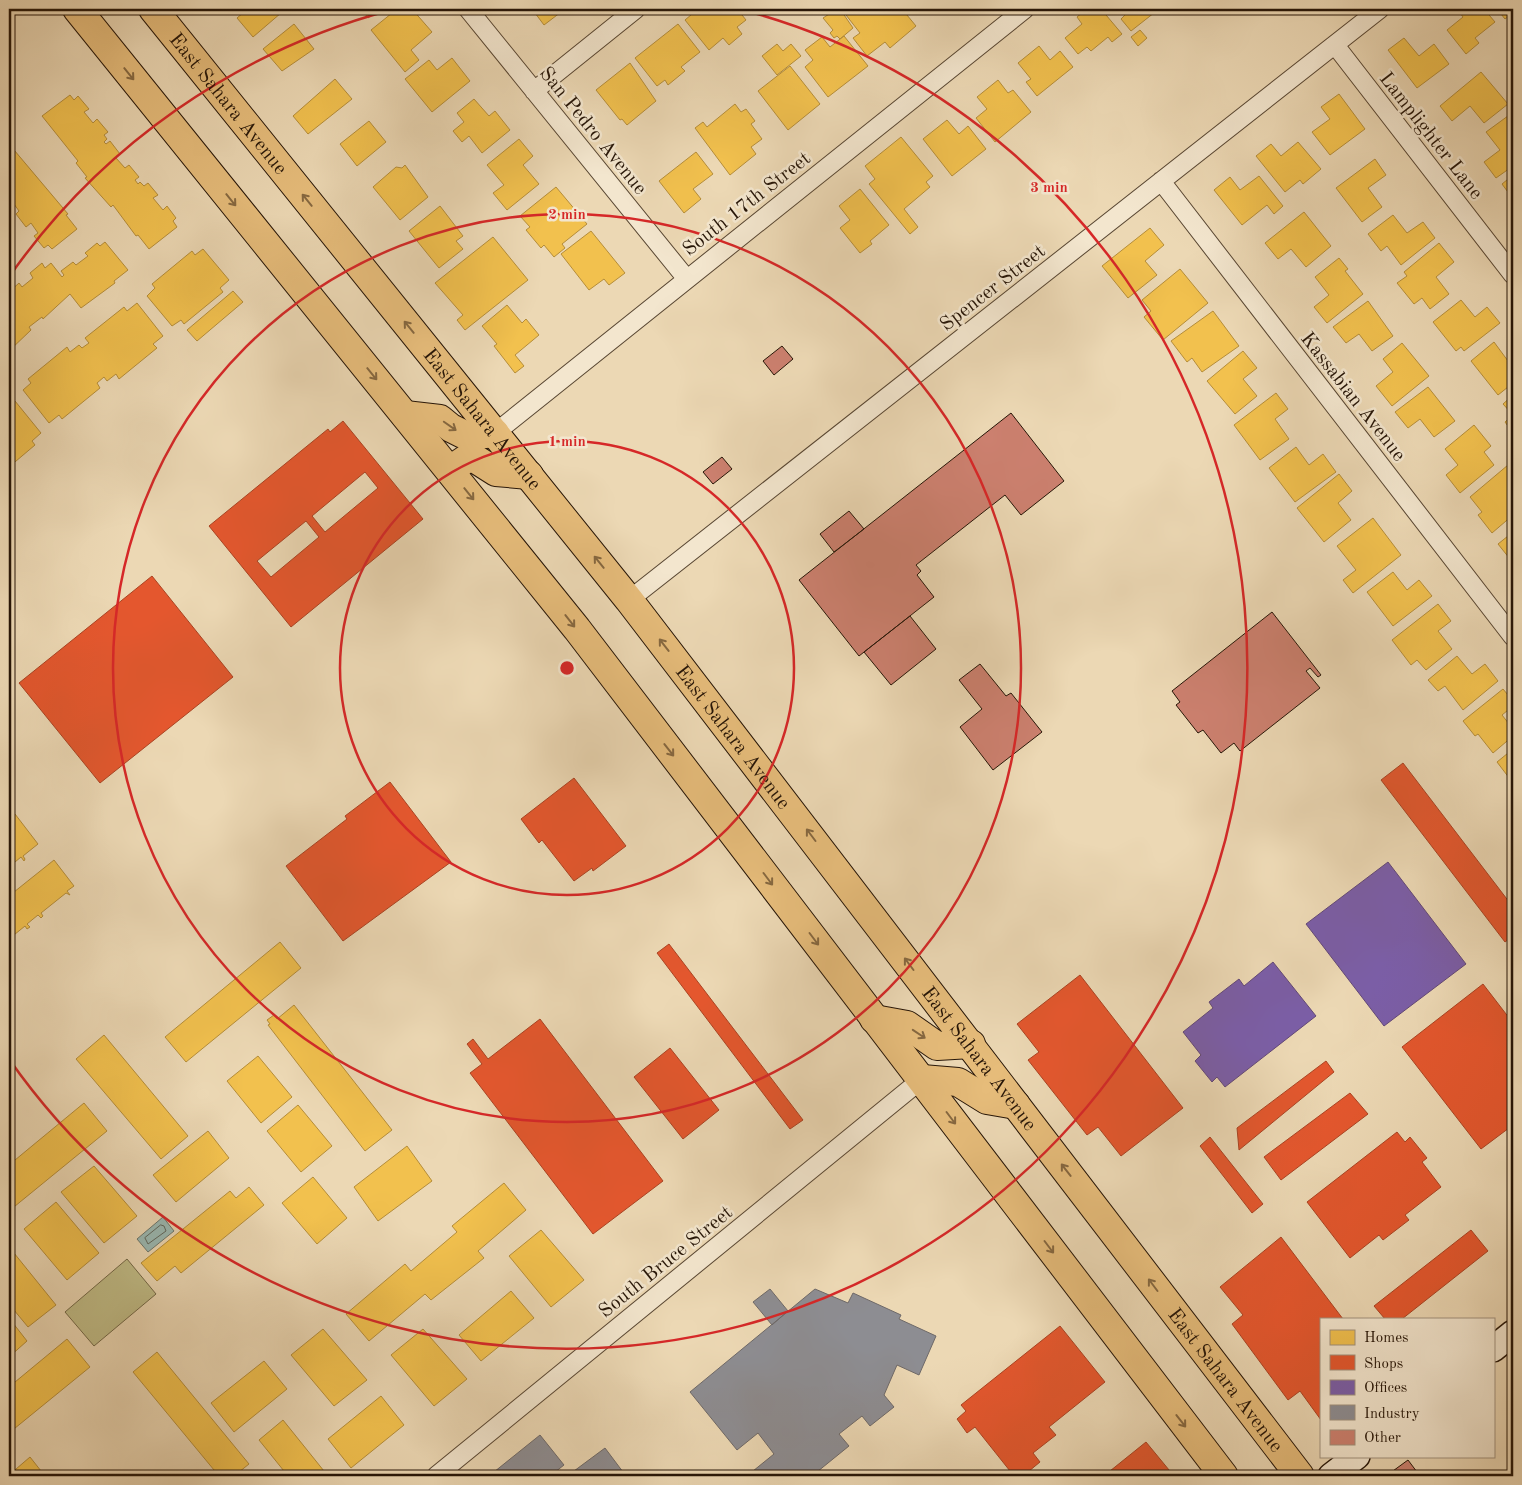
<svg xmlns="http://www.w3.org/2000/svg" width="1522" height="1485" viewBox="0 0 1522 1485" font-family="'Old Standard TT',serif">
<rect width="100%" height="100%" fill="#ecd8b4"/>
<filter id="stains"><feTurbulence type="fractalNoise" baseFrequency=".004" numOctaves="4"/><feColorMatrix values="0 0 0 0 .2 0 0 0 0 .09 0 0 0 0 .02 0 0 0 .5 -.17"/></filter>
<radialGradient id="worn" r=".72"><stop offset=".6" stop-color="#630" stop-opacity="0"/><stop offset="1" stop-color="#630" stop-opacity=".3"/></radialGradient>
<path fill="#c0bc87" stroke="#736847" d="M127,1259L156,1294L94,1346L65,1312Z"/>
<path fill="#9ab9b3" stroke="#6c776e" d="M163,1217L174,1231L148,1252L137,1239Z"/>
<path fill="#f2c14e" stroke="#b58d39" d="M242,9H277L281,13L253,37L237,18L244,12Z
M366,9H380L368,18L363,11Z
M397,9H412L432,32L411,50L419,60L405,72L371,30Z
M532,9H565L544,25Z
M698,9H739L738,10L746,20L737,27L742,34L729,45L723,38L709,50L685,20Z
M837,9H840L853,28L840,39L837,36L834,38L830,33L833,30L823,18Z
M854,9H902L916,26L890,48L885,42L867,56L853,38L860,33L846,15Z
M1087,9H1101L1122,34L1112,42L1108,37L1091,51L1087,47L1078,54L1065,38L1082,24L1077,17Z
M1122,9H1159L1131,31L1121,19L1126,14Z
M1457,9H1484L1495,22L1475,38L1479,43L1466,54L1447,30L1463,17Z
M1497,9H1513V13L1505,19Z
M294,24L314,49L282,71L263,49Z
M678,24L700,52L681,67L685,71L668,85L665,80L657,86L635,58Z
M1140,30L1147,38L1138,46L1131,37Z
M844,36L868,66L828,97L805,67L813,60L805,50L822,37L830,47Z
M1404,38L1419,56L1434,44L1449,64L1417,88L1388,50Z
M777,44L783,51L791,44L801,56L777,75L762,56Z
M1039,46L1050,60L1060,51L1073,67L1037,96L1026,82L1031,79L1018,63Z
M452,58L470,81L432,112L405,79L429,60L437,70Z
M630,63L656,101L627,125L622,119L620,120L596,90Z
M790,66L820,104L788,130L758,91Z
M1481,72L1508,104L1484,123L1470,106L1452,121L1440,106Z
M335,79L352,99L308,134L293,116Z
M998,80L1008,93L1013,90L1031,112L995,142L976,118L987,109L977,97Z
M1339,94L1365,129L1330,155L1312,132L1330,119L1321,107Z
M70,95L74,100L78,96L89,109L84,112L93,123L97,119L108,132L104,135L107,139L104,142L106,144L110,141L120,154L116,158L125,168L129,165L139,177L135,180L138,184L140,182L144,186L148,183L158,195L153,198L163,210L167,206L176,218L173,221L177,227L149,249L138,235L136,236L113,205L111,207L85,178L87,177L76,163L78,161L42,116Z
M474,99L489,116L495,111L510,130L482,153L469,136L462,142L453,131L464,122L457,113Z
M735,104L741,112L746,109L755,121L751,124L762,139L751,147L756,154L730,175L695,128L703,122L707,127Z
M1512,113L1513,166L1496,178L1484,162L1500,150L1486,132Z
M947,120L959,134L968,126L986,149L952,176L923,139Z
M369,121L386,142L357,166L340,144Z
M901,137L933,176L926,182L930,187L904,209L918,227L910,234L869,184L875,179L865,166Z
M519,139L533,156L523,165L539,184L507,210L493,193L504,185L487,165Z
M1298,142L1321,169L1303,184L1300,180L1285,192L1256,156L1271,144L1281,156Z
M9,144L68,214L66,215L77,229L52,249L48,245L44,248L34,236L38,233L31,223L26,227L16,214L19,211L14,204L10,207L9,205Z
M696,152L713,174L693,189L701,199L684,213L659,181Z
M1375,159L1386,175L1368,188L1382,207L1362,222L1336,188Z
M405,165L428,197L400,220L373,187L396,167L402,168Z
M1513,175V199L1502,184Z
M1259,176L1283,206L1274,214L1267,205L1242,225L1214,190L1230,177L1240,190Z
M556,187L587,224L562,244L565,248L554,257L544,245L541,248L526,230L530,227L520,216Z
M860,189L889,225L870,241L872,244L860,253L840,228L850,220L839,206Z
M440,206L463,236L456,241L463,249L439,268L409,231Z
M1304,212L1331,246L1306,267L1291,249L1278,259L1265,243Z
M1393,215L1407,233L1423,222L1435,238L1401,265L1387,246L1381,251L1368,234Z
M1150,228L1164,245L1145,261L1157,275L1128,298L1102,266Z
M591,231L625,273L609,285L604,279L589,290L561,254Z
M493,237L528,280L465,330L457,320L463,315L435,283Z
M105,242L128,270L114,281L115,283L81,308L70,294L43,319L42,317L29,327L31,330L9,351V292L19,283L22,287L33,278L30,273L42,263L45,268L51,263L62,277L64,275L61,271L73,262L76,265L88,256L85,253L97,243L100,246Z
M1439,243L1454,262L1436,277L1449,294L1430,309L1422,298L1414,304L1397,283L1407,276L1404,272Z
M203,249L229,280L220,288L223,292L184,324L181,320L172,326L147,296L155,288L152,284L192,251L195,255Z
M1339,258L1348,269L1345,271L1363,294L1327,323L1314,307L1329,295L1315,277Z
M1180,269L1208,303L1163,340L1144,317L1151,311L1142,300Z
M233,291L243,302L197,341L187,330Z
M1461,300L1475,317L1487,307L1500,323L1464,351L1461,347L1456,351L1433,322Z
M1368,301L1393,336L1372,351L1359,334L1346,343L1333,327Z
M137,303L163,336L153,344L157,348L119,379L116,374L107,381L104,377L97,383L100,388L62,419L59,415L49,423L23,390L31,383L28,379L67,347L70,352L79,345L82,348L89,343L85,338L124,307L127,311Z
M507,305L522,323L526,319L539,335L515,355L524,366L515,373L494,346L497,344L482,326Z
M1213,311L1239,346L1202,372L1192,358L1187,362L1171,341Z
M1494,342L1508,361L1513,357V383L1498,395L1471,361Z
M1402,343L1429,376L1392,406L1376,386L1393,372L1383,359Z
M1243,351L1257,368L1243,379L1257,396L1235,414L1207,381Z
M1428,387L1455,421L1434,437L1420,419L1408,428L1395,412Z
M1276,393L1288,409L1275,419L1289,439L1260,460L1234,425Z
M1513,395V433L1505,422L1513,415L1503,404Z
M15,401L41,433L32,441L35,445L9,467V406Z
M1474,425L1491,446L1484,452L1494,465L1460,493L1446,475L1458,465L1445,449Z
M1296,447L1309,465L1323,454L1336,472L1295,502L1269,468Z
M1508,465L1513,472V515L1492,533L1478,515L1482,512L1470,497Z
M1339,474L1352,491L1338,503L1351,520L1324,542L1297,508Z
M1373,518L1401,555L1353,593L1343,580L1356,570L1337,546Z
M1513,532V556L1510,559L1498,544Z
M1393,572L1407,590L1419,580L1432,596L1393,626L1367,592Z
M1438,604L1451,621L1438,631L1452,649L1426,670L1417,660L1411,665L1392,640Z
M1457,656L1472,674L1485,664L1498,681L1463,710L1445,686L1438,691L1428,680Z
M1503,689L1513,701V706L1502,715L1513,729V736L1493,753L1478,734L1475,736L1463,721Z
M1513,749V783L1497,762Z
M15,814L38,844L23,856L25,859L24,861L21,857L9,867V819Z
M54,860L74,886L67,891L70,895L66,893L41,913L43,916L41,918L38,915L27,924L30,927L27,929L25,926L9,939V896Z
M280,942L301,968L186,1062L165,1037Z
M294,1005L392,1130L365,1151L268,1025L270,1024L267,1020L274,1015L277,1019Z
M104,1035L188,1136L161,1159L76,1059Z
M258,1056L292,1097L261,1123L227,1081Z
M84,1103L107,1131L9,1211V1165Z
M298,1105L332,1146L301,1172L267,1131Z
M208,1131L229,1158L176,1202L153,1175Z
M407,1146L432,1181L378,1221L354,1187Z
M94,1166L137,1216L104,1243L61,1192Z
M313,1177L347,1218L317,1244L282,1203Z
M504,1183L526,1210L478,1251L484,1258L431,1300L425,1294L369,1341L346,1314L405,1264L411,1271L457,1232L452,1226Z
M249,1187L264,1205L181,1273L175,1266L157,1281L141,1263L230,1191L236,1198Z
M56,1202L99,1253L67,1280L24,1229Z
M541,1230L584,1280L551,1307L509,1256Z
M14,1253L56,1305L28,1327L9,1304V1256Z
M511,1291L534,1318L481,1361L459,1335Z
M9,1318L27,1341L9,1357Z
M323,1329L367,1380L334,1406L291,1355Z
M423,1329L467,1379L434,1406L391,1355Z
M67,1339L90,1367L9,1433V1387Z
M157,1352L249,1464L234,1476H219L133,1372Z
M264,1361L287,1389L234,1432L211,1403Z
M381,1396L404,1425L351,1468L328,1439Z
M283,1420L328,1476H288L259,1440Z
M30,1457L45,1476H9V1475Z"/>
<path fill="#e4572e" stroke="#ab4322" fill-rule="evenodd" d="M343,421L423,519L291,627L209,526L328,429L330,432ZM365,472L378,488L325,532L312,516ZM306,521L319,537L271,577L257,561Z
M152,576L233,677L100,783L19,683Z
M1403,763L1513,907V936L1505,942L1381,780Z
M574,778L626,846L593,871L592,868L574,881L542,840L539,843L521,819Z
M390,782L451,862L343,941L286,866L347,819L345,816Z
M669,944L803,1120L790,1129L657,953Z
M1080,975L1183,1108L1121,1156L1098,1127L1087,1135L1028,1060L1039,1052L1017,1024Z
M1483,984L1513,1023V1125L1481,1149L1402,1047Z
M540,1019L663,1181L593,1234L470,1073L482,1064L467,1044L473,1039L488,1059Z
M670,1048L719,1110L683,1139L634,1077Z
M1326,1061L1334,1072L1239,1150L1237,1128Z
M1350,1093L1368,1114L1281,1180L1264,1157Z
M1397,1132L1405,1142L1410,1137L1427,1158L1422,1162L1441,1187L1405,1215L1409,1220L1383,1240L1379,1235L1350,1258L1307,1202Z
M1210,1137L1263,1204L1252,1213L1200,1146Z
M1471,1230L1488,1251L1402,1319H1385L1374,1306Z
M1281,1237L1343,1319H1321V1420L1300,1391L1288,1400L1232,1324L1243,1315L1220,1287Z
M1060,1326L1105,1382L1049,1427L1056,1435L1033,1453L1040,1462L1023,1476H1014L975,1427L967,1433L957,1419L966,1411L961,1405Z
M1146,1442L1174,1476H1114L1110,1471Z"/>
<path fill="#7b5ea7" stroke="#624877" d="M1388,862L1466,964L1384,1026L1306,924Z
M1273,962L1316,1016L1225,1087L1217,1077L1212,1082L1195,1061L1201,1055L1183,1032L1213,1008L1209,1002L1239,979L1244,986Z"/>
<path fill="#8d8d92" stroke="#6e6968" d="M770,1289L788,1311L772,1325L753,1302Z
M815,1289L848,1303L853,1293L901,1315L899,1319L936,1336L919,1375L897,1365L884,1395L894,1407L870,1426L862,1416L839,1434L849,1446L812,1476H792L789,1472L783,1476H758L753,1471L774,1454L758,1433L737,1450L690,1392Z
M540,1435L564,1465L550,1476H489Z
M605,1448L626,1476H578L574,1471Z
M561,1470L566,1475L571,1471L575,1476H553Z"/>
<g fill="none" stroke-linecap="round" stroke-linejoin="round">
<path stroke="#60675d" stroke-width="1" d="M161,1225L164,1226L166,1231L148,1244L145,1238Z"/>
</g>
<path fill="#cc806f" stroke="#261507" d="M782,346L793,359L774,375L763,361Z
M1011,413L1064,481L1021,515L1005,495L916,565L921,571L917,575L934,597L859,656L799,580Z
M722,457L732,469L713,484L703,472Z
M849,511L864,529L834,552L820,534Z
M1272,612L1321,675L1318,677L1310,668L1306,671L1320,688L1240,751L1234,743L1221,753L1203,730L1198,733L1176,705L1180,702L1172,691Z
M910,616L936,649L891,685L864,652Z
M980,664L1006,696L1011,693L1042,732L993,770L960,727L982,709L959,680Z
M1408,1460L1420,1476H1386Z"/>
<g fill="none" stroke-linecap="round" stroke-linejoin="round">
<g stroke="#584632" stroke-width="20">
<path id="street" d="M468,9L686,278
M1335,45L1513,275
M534,91L636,9
M1161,181L1513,637
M495,433L1025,9
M629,600L1380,9
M436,1476L922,1079"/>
</g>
<g stroke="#261507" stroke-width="28">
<path id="secondary" d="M1493,1349L1513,1333
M1331,1476L1357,1456"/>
</g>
<g stroke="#261507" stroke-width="30">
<g id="primary">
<path d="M77,9L577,629L1224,1476"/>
<path id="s1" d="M153,9L629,600L1300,1476"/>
<path d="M405,415L440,419L451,428L463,434L475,435L495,433"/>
<path d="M450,470L466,459L474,458L496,472L529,475"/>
<path d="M874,1019L907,1025L937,1046L971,1044"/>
<path d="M922,1079L958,1082L987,1100L1016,1105"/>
</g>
</g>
<use href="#street" stroke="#f3e6ce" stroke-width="18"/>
<use href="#secondary" stroke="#f3e6ce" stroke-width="25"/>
<use href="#primary" stroke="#e6bc7a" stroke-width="28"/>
</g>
<defs><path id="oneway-shaft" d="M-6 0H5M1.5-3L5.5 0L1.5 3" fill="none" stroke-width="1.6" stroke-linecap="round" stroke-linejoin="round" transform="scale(1.25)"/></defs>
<g stroke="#866840">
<use href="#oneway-shaft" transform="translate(129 74) rotate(51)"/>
<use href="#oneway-shaft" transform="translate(231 200) rotate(51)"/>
<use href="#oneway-shaft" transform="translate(307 200) rotate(-129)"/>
<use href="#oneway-shaft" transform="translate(409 327) rotate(-129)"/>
<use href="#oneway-shaft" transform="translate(372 374) rotate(51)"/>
<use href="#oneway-shaft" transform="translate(450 426) rotate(35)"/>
<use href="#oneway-shaft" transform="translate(469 494) rotate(51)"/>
<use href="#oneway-shaft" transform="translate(599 562) rotate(-129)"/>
<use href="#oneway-shaft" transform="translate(570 621) rotate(52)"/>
<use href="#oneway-shaft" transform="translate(664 645) rotate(-128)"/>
<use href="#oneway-shaft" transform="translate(669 750) rotate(52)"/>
<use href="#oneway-shaft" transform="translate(811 835) rotate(-127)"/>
<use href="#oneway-shaft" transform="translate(768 879) rotate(53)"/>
<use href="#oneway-shaft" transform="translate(814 939) rotate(53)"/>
<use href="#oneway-shaft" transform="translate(909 964) rotate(-127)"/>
<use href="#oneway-shaft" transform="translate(919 1034) rotate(34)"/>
<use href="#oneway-shaft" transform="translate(951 1118) rotate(53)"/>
<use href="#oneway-shaft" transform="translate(1066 1170) rotate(-128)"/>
<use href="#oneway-shaft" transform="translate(1049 1247) rotate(53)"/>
<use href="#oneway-shaft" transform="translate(1153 1285) rotate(-127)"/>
<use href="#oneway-shaft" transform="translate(1181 1421) rotate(52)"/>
</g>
<g fill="none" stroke="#d62828" stroke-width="2.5">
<circle cx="567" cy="668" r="227"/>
<circle cx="567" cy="668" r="454"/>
<path d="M9 277A681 681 0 0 1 391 10M743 10A681 681 0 1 1 9 1059"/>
</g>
<g text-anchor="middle" stroke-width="5" stroke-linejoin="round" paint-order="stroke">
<g font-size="20" fill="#261507" stroke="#f3e6ce">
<text dy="7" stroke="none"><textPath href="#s1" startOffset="121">East Sahara Avenue</textPath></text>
<text transform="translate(594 130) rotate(51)" y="7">San Pedro Avenue</text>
<text transform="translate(1432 135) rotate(52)" y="7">Lamplighter Lane</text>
<text transform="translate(746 203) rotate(-38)" y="7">South 17th Street</text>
<text transform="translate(992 287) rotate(-38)" y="7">Spencer Street</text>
<text transform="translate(1354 396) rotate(52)" y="7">Kassabian Avenue</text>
<text dy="7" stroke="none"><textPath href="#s1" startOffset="526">East Sahara Avenue</textPath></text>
<text dy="7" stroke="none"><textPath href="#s1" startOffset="931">East Sahara Avenue</textPath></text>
<text dy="7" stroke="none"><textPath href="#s1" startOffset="1336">East Sahara Avenue</textPath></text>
<text transform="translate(665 1261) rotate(-39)" y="7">South Bruce Street</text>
<text dy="7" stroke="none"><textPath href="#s1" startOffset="1741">East Sahara Avenue</textPath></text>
</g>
</g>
<circle cx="567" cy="668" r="8" fill="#d62828" stroke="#f3e6ce" stroke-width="2.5"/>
<g font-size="15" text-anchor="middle" font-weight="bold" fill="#d62828" stroke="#f3e6ce" stroke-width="5" stroke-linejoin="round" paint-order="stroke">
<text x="1049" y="192">3 min</text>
<text x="567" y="219">2 min</text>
<text x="567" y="446">1 min</text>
</g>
<rect width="1522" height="1485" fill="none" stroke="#ecd8b4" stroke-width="30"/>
<rect x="10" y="10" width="1502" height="1465" fill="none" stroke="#261507" stroke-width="2.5"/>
<rect x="15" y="15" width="1492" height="1455" fill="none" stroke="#261507"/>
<rect x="1320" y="1318" width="175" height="140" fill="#f3e6ce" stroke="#a1927e"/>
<rect x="1330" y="1330" width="25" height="15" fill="#f2c14e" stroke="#a1927e"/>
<text x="1364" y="1342" font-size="15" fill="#261507">Homes</text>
<rect x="1330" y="1355" width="25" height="15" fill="#e4572e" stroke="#a1927e"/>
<text x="1364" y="1368" font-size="15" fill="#261507">Shops</text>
<rect x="1330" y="1380" width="25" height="15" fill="#7b5ea7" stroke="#a1927e"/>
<text x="1364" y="1392" font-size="15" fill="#261507">Offices</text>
<rect x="1330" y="1405" width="25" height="15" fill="#8d8d92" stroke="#a1927e"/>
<text x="1364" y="1418" font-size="15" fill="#261507">Industry</text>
<rect x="1330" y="1430" width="25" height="15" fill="#cc806f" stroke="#a1927e"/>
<text x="1364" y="1442" font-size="15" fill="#261507">Other</text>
<rect width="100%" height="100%" filter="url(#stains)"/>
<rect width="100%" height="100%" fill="url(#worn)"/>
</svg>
